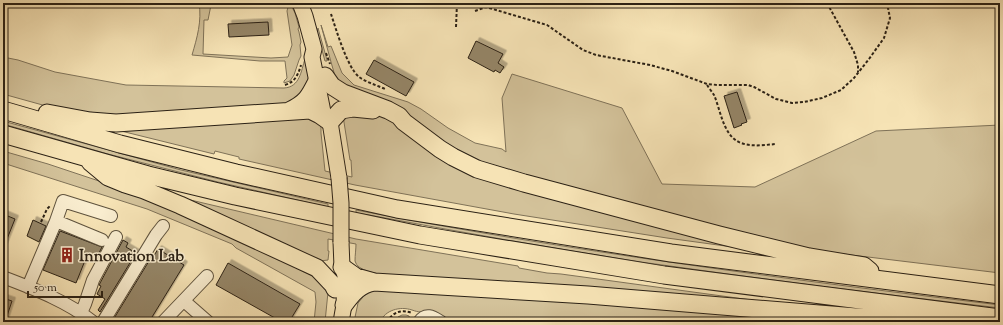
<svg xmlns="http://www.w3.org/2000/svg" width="1003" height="325" viewBox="0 0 1003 325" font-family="'Sorts Mill Goudy',serif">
<defs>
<filter id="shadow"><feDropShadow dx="3.5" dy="-3.5" stdDeviation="0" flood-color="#0004"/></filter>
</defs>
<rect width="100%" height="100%" fill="#f6e3b5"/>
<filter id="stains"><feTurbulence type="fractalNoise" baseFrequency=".005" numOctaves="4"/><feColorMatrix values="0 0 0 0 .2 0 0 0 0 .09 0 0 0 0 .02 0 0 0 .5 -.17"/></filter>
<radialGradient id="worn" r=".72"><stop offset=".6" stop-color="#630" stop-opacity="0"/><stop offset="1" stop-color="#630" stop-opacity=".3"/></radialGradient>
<path fill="#d3c29a" stroke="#7f7258" d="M199,3H213L211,5L208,20H204L203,54L271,58L288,57L292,45L287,11L288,7L290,6L292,7L295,13L299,27L298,29L299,32L301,42L300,45L301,56L299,60L294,75L290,81L284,83V81L287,78L285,61H260L192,55C197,38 202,21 199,3Z
M321,25L328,47L331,46L342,73L354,85L408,102L421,109L448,128L475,143L502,149L506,152L502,98L512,74L622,108L662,184L755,187L876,131L1000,125V273L835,253L833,254L758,238L480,164L350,93L335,76L331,62Z
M318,28L327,60V61H325L317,32Z
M3,57L18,60L55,72L126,85L284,88C300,87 301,71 305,59L310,80L294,104L135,118L57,109L3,94Z
M302,115L320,123L321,127V133L325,171L352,177L351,160H350L343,116C353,116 364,114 375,115C388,116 409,133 420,142L740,248L667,238L514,214L355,185L239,159V157L215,151L214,154L121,131Z
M3,121L181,170L328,204V207L218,182L108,154L3,124Z
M3,151L48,164L135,193L275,257L314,277L328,292L325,322H314L316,302L315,292L236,248L232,244L147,209L3,163Z
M182,198L356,239L518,266L519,268L547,273L561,274L810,308L384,275C376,273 357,271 355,261C355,255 356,249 356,244L328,239V251H329L328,260L320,261Z
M356,210C569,251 784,279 1000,305V308C880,294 760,279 641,262C550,248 460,232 369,215L356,213Z
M368,288L728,312L741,318L799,322H450C445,319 439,314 434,313C430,312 425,313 421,312C418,312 415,311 412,310C400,306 385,310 380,322H354L358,303L363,297L360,293Z
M402,315H406L409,316L411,322H393L398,317Z"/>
<path fill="#958668" stroke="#2b2115" filter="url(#shadow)" d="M268,22L269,35L229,37L228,24Z
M476,41L503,54L498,63L504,67L500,73L495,70L494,72L468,58Z
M374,60L414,82L406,96L366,74Z
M737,92L747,122L741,124L742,125L734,128L724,96Z
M3,214L15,219L3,249Z
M33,220L46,226L39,242L27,236Z
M60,231L102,247L97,257L88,253L76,283L43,270Z
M123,240L128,243L126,247L136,253L100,312L98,310L105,299L97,294L101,286L99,285Z
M158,249L184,265L149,322H117L113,320L149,261L150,262Z
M228,263L300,304L289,322H282L216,285Z
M3,298L12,301L5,322H3Z"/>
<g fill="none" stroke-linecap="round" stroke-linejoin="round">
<g stroke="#5e523d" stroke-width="14">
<path id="minor" d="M56,221L63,201L111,216
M3,277C34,289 67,301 93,322
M28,287L56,221L102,240
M184,301L208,322
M81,313L85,304L93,280L116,237
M103,322L156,235L163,226
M163,322L207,276
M419,322C426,312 433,317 441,322"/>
</g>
<g stroke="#2b2115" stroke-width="17">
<path id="major" d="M300,3L305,16L314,49L312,57L323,112L330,122L339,178
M341,242L342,267L345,275L344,305L341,322"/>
</g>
<g stroke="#2b2115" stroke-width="19">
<path id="highway" d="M325,76L332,86L343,93L388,110L399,116L404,122L440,149L453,157L477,169L524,183L719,235L809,257L864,266L870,271
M3,110L120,144L236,173L397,209L671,253L1000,295
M289,111C306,103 309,97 317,81
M47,113L90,121L116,123L310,110L320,115L330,122L341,110L353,108L373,110
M3,134L148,175L235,196L420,235L664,275L1000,318
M90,162L108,177L125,184L144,190L180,205L317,268L333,285L335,289
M342,267L356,277L374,282L588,295L917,322
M344,305C352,294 360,284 374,282"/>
</g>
<path stroke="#2b2115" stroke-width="2" stroke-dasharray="3 2" stroke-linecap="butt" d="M827,3L854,52L858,65V72
M475,11L486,7L547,25L583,50L596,55L650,65L672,71L707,84L718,85H748L754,87L776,99L792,103L804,102L822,98L841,90L854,78L869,59L884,38L890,18L887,3
M331,14C336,29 347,67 359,77C366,82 376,85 385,89
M456,27L457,3
M326,53L330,64
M285,85C295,82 298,75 301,65
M707,85C709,88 712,92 714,95C721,111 723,136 741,143C752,147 765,145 776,144
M41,222L47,209L50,206
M387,322C393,312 401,309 412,313"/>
<use href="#minor" stroke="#f9edcf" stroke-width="12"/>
<use href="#major" stroke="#f6e3b5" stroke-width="15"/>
<use href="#highway" stroke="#f6e3b5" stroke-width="17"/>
<g stroke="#2b2115" stroke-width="17" stroke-linecap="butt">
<path id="major-bridge" d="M339,178L341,203V242"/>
</g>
<use href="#major-bridge" stroke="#f6e3b5" stroke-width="15"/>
</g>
<defs>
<g id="building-bare" transform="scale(1.2)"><path d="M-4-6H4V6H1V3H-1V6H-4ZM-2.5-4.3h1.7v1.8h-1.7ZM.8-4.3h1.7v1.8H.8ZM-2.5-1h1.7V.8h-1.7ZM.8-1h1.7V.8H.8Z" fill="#8f2418" stroke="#f9edcf" stroke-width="2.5" paint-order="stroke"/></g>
</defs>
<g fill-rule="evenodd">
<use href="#building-bare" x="67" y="255"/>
</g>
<g text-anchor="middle" stroke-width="3" stroke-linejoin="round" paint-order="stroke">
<g font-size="16" font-weight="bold" fill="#2b2115" stroke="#f9edcf" text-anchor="start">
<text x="79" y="261">Innovation Lab</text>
</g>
</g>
<rect width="1003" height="325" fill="none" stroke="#f6e3b5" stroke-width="16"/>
<rect x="4" y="4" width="995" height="317" fill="none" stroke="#2b2115" stroke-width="2"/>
<rect x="8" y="8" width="987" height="309" fill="none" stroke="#2b2115"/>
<path d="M28 291v6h74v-6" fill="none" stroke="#2b2115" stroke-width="2"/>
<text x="34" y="291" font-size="12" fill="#2b2115" stroke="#f9edcf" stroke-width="3" paint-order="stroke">50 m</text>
<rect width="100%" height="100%" filter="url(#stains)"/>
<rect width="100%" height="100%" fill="url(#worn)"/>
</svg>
